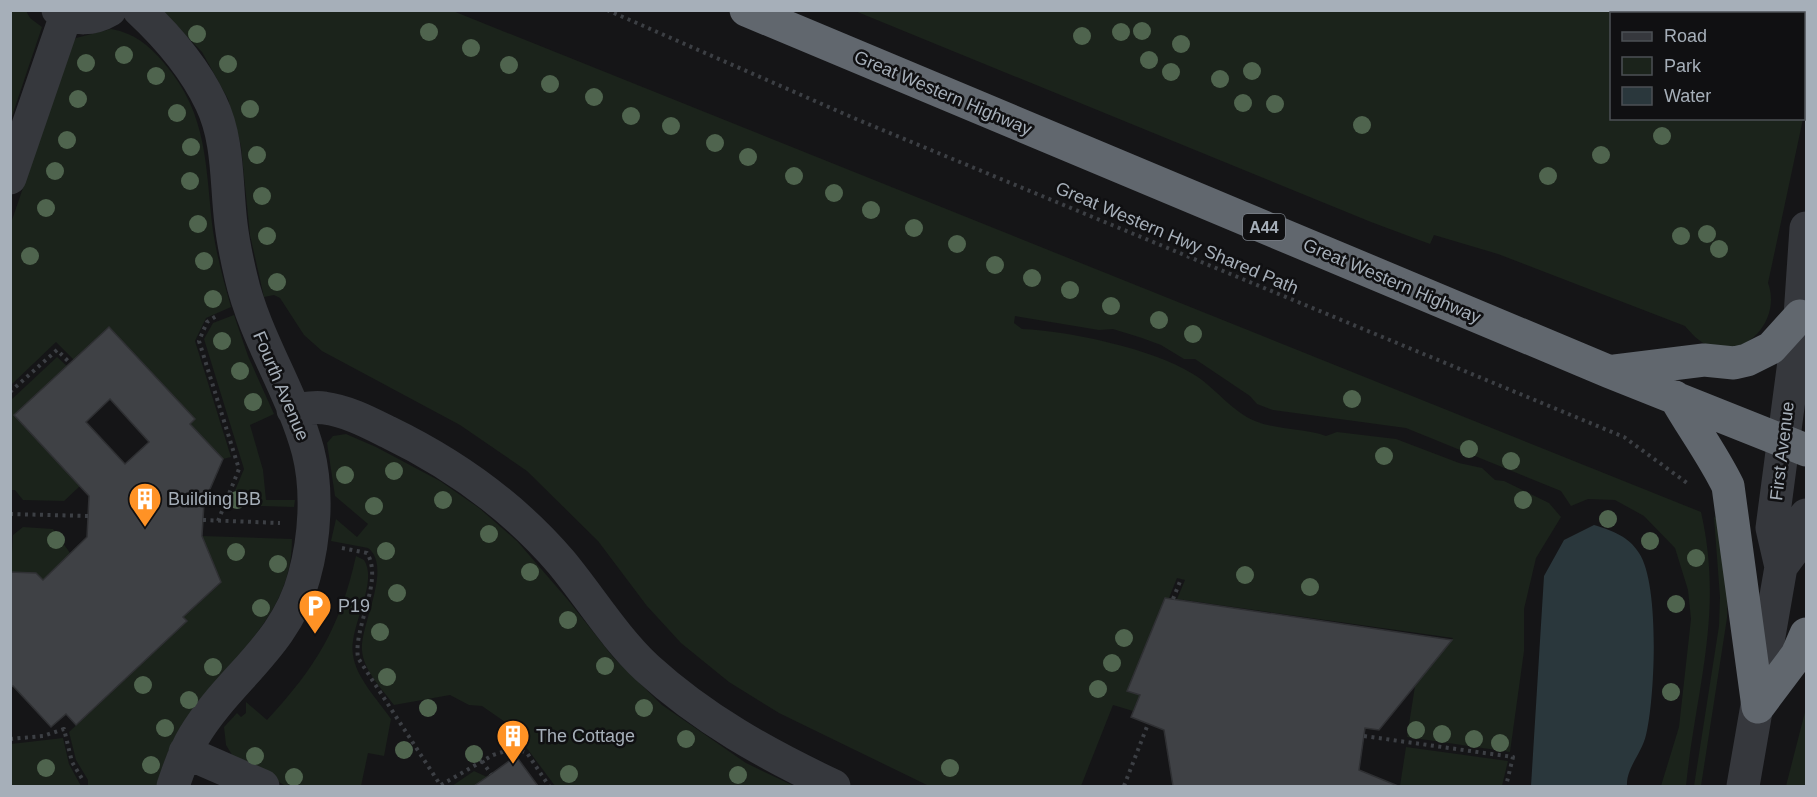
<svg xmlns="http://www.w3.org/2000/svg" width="1817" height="797" viewBox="0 0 1817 797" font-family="Helvetica,sans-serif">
<rect width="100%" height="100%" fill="#151517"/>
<path fill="#1b231b" d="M11,10L26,11L30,18L42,27L11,119Z
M162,11H453L1701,512C1724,613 1696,688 1686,786H1661L1679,727L1691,619L1688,590L1675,548L1644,516L1615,500L1588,499L1571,506L1561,491L1406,428L1273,410L1257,404L1250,396L1195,359H1184L1161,345L1142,338L1113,329L1099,330L1015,316L1014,323L1022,329C1069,331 1154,349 1193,374C1215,387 1231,411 1255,421C1277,430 1303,428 1326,436L1337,432L1396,439L1459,463L1482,468L1495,480L1504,481L1549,503L1561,517L1536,558L1524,609V651L1510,752L1407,737L1415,686L1453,638L1177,599L1185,580L1177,578L1169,598H1165L1127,691L1140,695L1133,711L1113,705L1081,786H929L779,713L729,682L681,643L647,606L598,541L527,471L460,425L322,351L304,335L280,298L274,295L264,297L250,235L241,146L228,99L202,52Z
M855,11H1806V97L1804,114V14H1612V118L1803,119L1768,283C1782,320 1745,361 1707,345C1698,341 1691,333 1685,326L1498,254L1434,235L1430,244L1371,222Z
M111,29C134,33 149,45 164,63C209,115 205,167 213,231C217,257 224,282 231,307L206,318L195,341L231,457L223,459L74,360L56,342L11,385V223L72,44L76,38Z
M234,315L248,356L274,414L250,425L263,470L266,500H295L294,507L229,505L244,469L204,339L213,323Z
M57,357L67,366L14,415L80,486L64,501L23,500L15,490H11V400Z
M346,434L376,447L440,481L479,508L517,541L568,600L613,657L662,705L746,763L794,786H555L526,747L511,743L508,724L482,706L469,705L450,695L394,705C383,690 363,670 362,650C360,625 393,567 368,548L331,541L336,519L357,537L368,524L335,496L327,443L333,436Z
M1714,517L1721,520L1728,579L1727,618L1701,786H1694L1719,626L1720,597Z
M23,527L53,529L70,553L43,580L36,573L11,572L13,535Z
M202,536L292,539C292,618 228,658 188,716C173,736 163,762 157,786H88V780L76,760L69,732L187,621L183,617L221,583Z
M356,556L364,560C379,583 348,628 353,655C356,678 379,701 391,719L384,756L368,753L361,786H286L234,758L226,745L224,727L237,713L241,717L246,713V702L267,720C316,667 340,628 356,556Z
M1806,707V786H1786L1805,712Z
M63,738L69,764L81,786H11V744Z
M1406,747L1508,761L1502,786H1400Z
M474,771L487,777L474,786H452Z"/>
<path fill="#2a373c" d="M1594,525C1613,531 1628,536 1639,553C1660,584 1655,699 1646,735C1642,753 1626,768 1627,786H1531L1544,576L1564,540Z"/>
<path fill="#3f4145" stroke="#2f3033" stroke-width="1.5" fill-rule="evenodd" d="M109,327L195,419L190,424L223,459L204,503L202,536L221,582L183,617L187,621L76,725L66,714L51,727L13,686L10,688V572L36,573L43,580L87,537L89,496L14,415ZM110,399L149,442L125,464L86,422Z
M1165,598L1452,640L1379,730L1365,728L1359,770L1398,786H1173L1164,730L1131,717L1140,695L1127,691Z
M516,756L538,786H474L487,777Z"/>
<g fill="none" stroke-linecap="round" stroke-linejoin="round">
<path stroke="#3c3f44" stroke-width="4" stroke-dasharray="3 4.5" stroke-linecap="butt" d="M607,10L856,119L1624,437L1687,483
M10,392L57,350L70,363
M10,514L88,516
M203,520L280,523
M218,521L239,469L199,341L207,322L218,315
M342,548L367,553C384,581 353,627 358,658L441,786
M1173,599L1181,579
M1364,736L1513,757L1506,786
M10,739L43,736L64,729L72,762L84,782
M482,761L491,774
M441,785L493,755L515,748L527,753L549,786
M1124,786L1148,724"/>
<path stroke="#36383d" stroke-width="33" d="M58,10C75,21 93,20 110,10
M139,10C168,37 194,67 211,103C229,140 226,184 231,224C233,241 237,260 241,277C255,338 292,391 308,451C318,490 315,538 304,577C286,646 228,679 194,736C184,752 179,769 173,786
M10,178L66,15
M293,410C303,409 314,406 324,408C347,411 368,422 388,432C454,464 513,506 561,562C590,597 614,637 647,668C703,719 766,754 834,786
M1781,567L1801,540L1806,515
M185,752L263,786
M1743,786L1781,567L1772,528L1800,316L1806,228"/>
<path stroke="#61676e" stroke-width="33" d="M746,10L1610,372L1806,450
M1615,371L1704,360L1734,363L1747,360L1771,348L1800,316
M1675,397C1692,427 1713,455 1728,486L1758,707
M1758,707L1797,655L1806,634"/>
</g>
<g fill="#4f644e">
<circle cx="1142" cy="31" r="9"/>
<circle cx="429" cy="32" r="9"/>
<circle cx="1121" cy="32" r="9"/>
<circle cx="197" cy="34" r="9"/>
<circle cx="1082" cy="36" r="9"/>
<circle cx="1181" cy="44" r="9"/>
<circle cx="471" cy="48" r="9"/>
<circle cx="124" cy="55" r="9"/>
<circle cx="1149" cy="60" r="9"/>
<circle cx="86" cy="63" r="9"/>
<circle cx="228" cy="64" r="9"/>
<circle cx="509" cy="65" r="9"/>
<circle cx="1252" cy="71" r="9"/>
<circle cx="1171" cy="72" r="9"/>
<circle cx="156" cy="76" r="9"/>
<circle cx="1220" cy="79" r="9"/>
<circle cx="550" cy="84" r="9"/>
<circle cx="594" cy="97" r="9"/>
<circle cx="78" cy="99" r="9"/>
<circle cx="1243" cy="103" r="9"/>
<circle cx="1275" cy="104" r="9"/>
<circle cx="250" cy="109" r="9"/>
<circle cx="177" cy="113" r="9"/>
<circle cx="631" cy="116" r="9"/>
<circle cx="1362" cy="125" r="9"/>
<circle cx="671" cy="126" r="9"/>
<circle cx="1662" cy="136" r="9"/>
<circle cx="67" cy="140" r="9"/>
<circle cx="715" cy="143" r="9"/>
<circle cx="191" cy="147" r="9"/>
<circle cx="257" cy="155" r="9"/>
<circle cx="1601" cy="155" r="9"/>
<circle cx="748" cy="157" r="9"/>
<circle cx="55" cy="171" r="9"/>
<circle cx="794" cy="176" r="9"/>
<circle cx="1548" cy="176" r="9"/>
<circle cx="190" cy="181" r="9"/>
<circle cx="834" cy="193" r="9"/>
<circle cx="262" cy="196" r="9"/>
<circle cx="46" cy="208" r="9"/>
<circle cx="871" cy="210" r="9"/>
<circle cx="198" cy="224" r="9"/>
<circle cx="914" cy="228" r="9"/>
<circle cx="1707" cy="234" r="9"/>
<circle cx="267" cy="236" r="9"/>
<circle cx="1681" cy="236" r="9"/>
<circle cx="957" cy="244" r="9"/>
<circle cx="1719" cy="249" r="9"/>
<circle cx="30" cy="256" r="9"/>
<circle cx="204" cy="261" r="9"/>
<circle cx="995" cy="265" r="9"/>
<circle cx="1032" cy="278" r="9"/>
<circle cx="277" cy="282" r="9"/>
<circle cx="1070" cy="290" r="9"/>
<circle cx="213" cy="299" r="9"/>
<circle cx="1111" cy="306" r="9"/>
<circle cx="1159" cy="320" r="9"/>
<circle cx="1193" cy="334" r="9"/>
<circle cx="222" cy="341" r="9"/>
<circle cx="240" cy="371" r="9"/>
<circle cx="1352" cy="399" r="9"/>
<circle cx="253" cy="402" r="9"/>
<circle cx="1469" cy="449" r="9"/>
<circle cx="1384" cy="456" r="9"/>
<circle cx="1511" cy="461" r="9"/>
<circle cx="394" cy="471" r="9"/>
<circle cx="345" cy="475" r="9"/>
<circle cx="237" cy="500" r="9"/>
<circle cx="443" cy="500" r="9"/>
<circle cx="1523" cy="500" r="9"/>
<circle cx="374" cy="506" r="9"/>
<circle cx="1608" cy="519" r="9"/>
<circle cx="489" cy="534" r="9"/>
<circle cx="56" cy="540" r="9"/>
<circle cx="1650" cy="541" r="9"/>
<circle cx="386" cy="551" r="9"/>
<circle cx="236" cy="552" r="9"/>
<circle cx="1696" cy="558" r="9"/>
<circle cx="278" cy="564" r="9"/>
<circle cx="530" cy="572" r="9"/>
<circle cx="1245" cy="575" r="9"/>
<circle cx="1310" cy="587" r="9"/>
<circle cx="397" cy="593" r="9"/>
<circle cx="1676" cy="604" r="9"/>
<circle cx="261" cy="608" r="9"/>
<circle cx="568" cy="620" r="9"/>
<circle cx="380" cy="632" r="9"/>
<circle cx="1124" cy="638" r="9"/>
<circle cx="1112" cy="663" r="9"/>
<circle cx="605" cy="666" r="9"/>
<circle cx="213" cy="667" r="9"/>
<circle cx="387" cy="677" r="9"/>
<circle cx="143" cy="685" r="9"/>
<circle cx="1098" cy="689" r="9"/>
<circle cx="1671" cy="692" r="9"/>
<circle cx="189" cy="700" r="9"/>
<circle cx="428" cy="708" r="9"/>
<circle cx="644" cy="708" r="9"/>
<circle cx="165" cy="728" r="9"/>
<circle cx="1416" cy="730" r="9"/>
<circle cx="1442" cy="734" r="9"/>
<circle cx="686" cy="739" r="9"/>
<circle cx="1474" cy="739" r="9"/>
<circle cx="1500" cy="743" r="9"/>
<circle cx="404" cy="750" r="9"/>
<circle cx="474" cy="754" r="9"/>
<circle cx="255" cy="756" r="9"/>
<circle cx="151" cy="765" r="9"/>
<circle cx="46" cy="768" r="9"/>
<circle cx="950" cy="768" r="9"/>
<circle cx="569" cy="774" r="9"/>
<circle cx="738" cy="775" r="9"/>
<circle cx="294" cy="777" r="9"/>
</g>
<defs>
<g id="building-pin" transform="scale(1.725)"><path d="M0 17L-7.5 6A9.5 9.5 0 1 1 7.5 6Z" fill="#ff9225" stroke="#101012"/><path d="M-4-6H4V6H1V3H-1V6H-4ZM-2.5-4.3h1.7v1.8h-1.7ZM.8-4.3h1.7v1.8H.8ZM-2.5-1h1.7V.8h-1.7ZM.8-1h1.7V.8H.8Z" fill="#fff"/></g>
<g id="parking-pin" transform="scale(1.725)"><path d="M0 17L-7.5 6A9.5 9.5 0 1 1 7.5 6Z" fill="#ff9225" stroke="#101012"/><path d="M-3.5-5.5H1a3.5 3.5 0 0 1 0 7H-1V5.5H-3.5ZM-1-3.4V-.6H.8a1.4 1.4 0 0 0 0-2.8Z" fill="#fff"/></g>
</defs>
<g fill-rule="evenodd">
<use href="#building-pin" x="145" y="499"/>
<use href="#parking-pin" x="315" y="606"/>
<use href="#building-pin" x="513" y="736"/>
</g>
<g text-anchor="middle" stroke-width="5" stroke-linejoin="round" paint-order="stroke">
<rect fill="#101012" stroke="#797f87" stroke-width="1.5" x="1243" y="214" width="42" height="26" rx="4.5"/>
<g font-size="16" font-weight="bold" fill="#a6afb9">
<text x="1264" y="233">A44</text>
</g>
<g font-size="18" fill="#a6afb9" stroke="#101012">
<text transform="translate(943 93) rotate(23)" y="6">Great Western Highway</text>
<text transform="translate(1177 238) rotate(23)" y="6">Great Western Hwy Shared Path</text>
<text transform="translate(1392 281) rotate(23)" y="6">Great Western Highway</text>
<text transform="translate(281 386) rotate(67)" y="6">Fourth Avenue</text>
<text transform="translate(1782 451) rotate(-83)" y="6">First Avenue</text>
</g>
<g font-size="18" fill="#a6afb9" stroke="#101012" text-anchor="start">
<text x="168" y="505">Building BB</text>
<text x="338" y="612">P19</text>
<text x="536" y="742">The Cottage</text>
</g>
</g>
<rect width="1817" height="797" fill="none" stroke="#a6afb9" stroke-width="24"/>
<rect x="1610" y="12" width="195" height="108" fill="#101012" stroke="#4c5055" stroke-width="1.5"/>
<rect x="1622" y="32" width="30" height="9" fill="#36383d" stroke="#4c5055" stroke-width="1.5"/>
<text x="1664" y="42" font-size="18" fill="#a6afb9">Road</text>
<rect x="1622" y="57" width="30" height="18" fill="#1b231b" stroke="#4c5055" stroke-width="1.5"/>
<text x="1664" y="72" font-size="18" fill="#a6afb9">Park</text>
<rect x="1622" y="87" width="30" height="18" fill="#2a373c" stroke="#4c5055" stroke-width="1.5"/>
<text x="1664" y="102" font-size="18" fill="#a6afb9">Water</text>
</svg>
